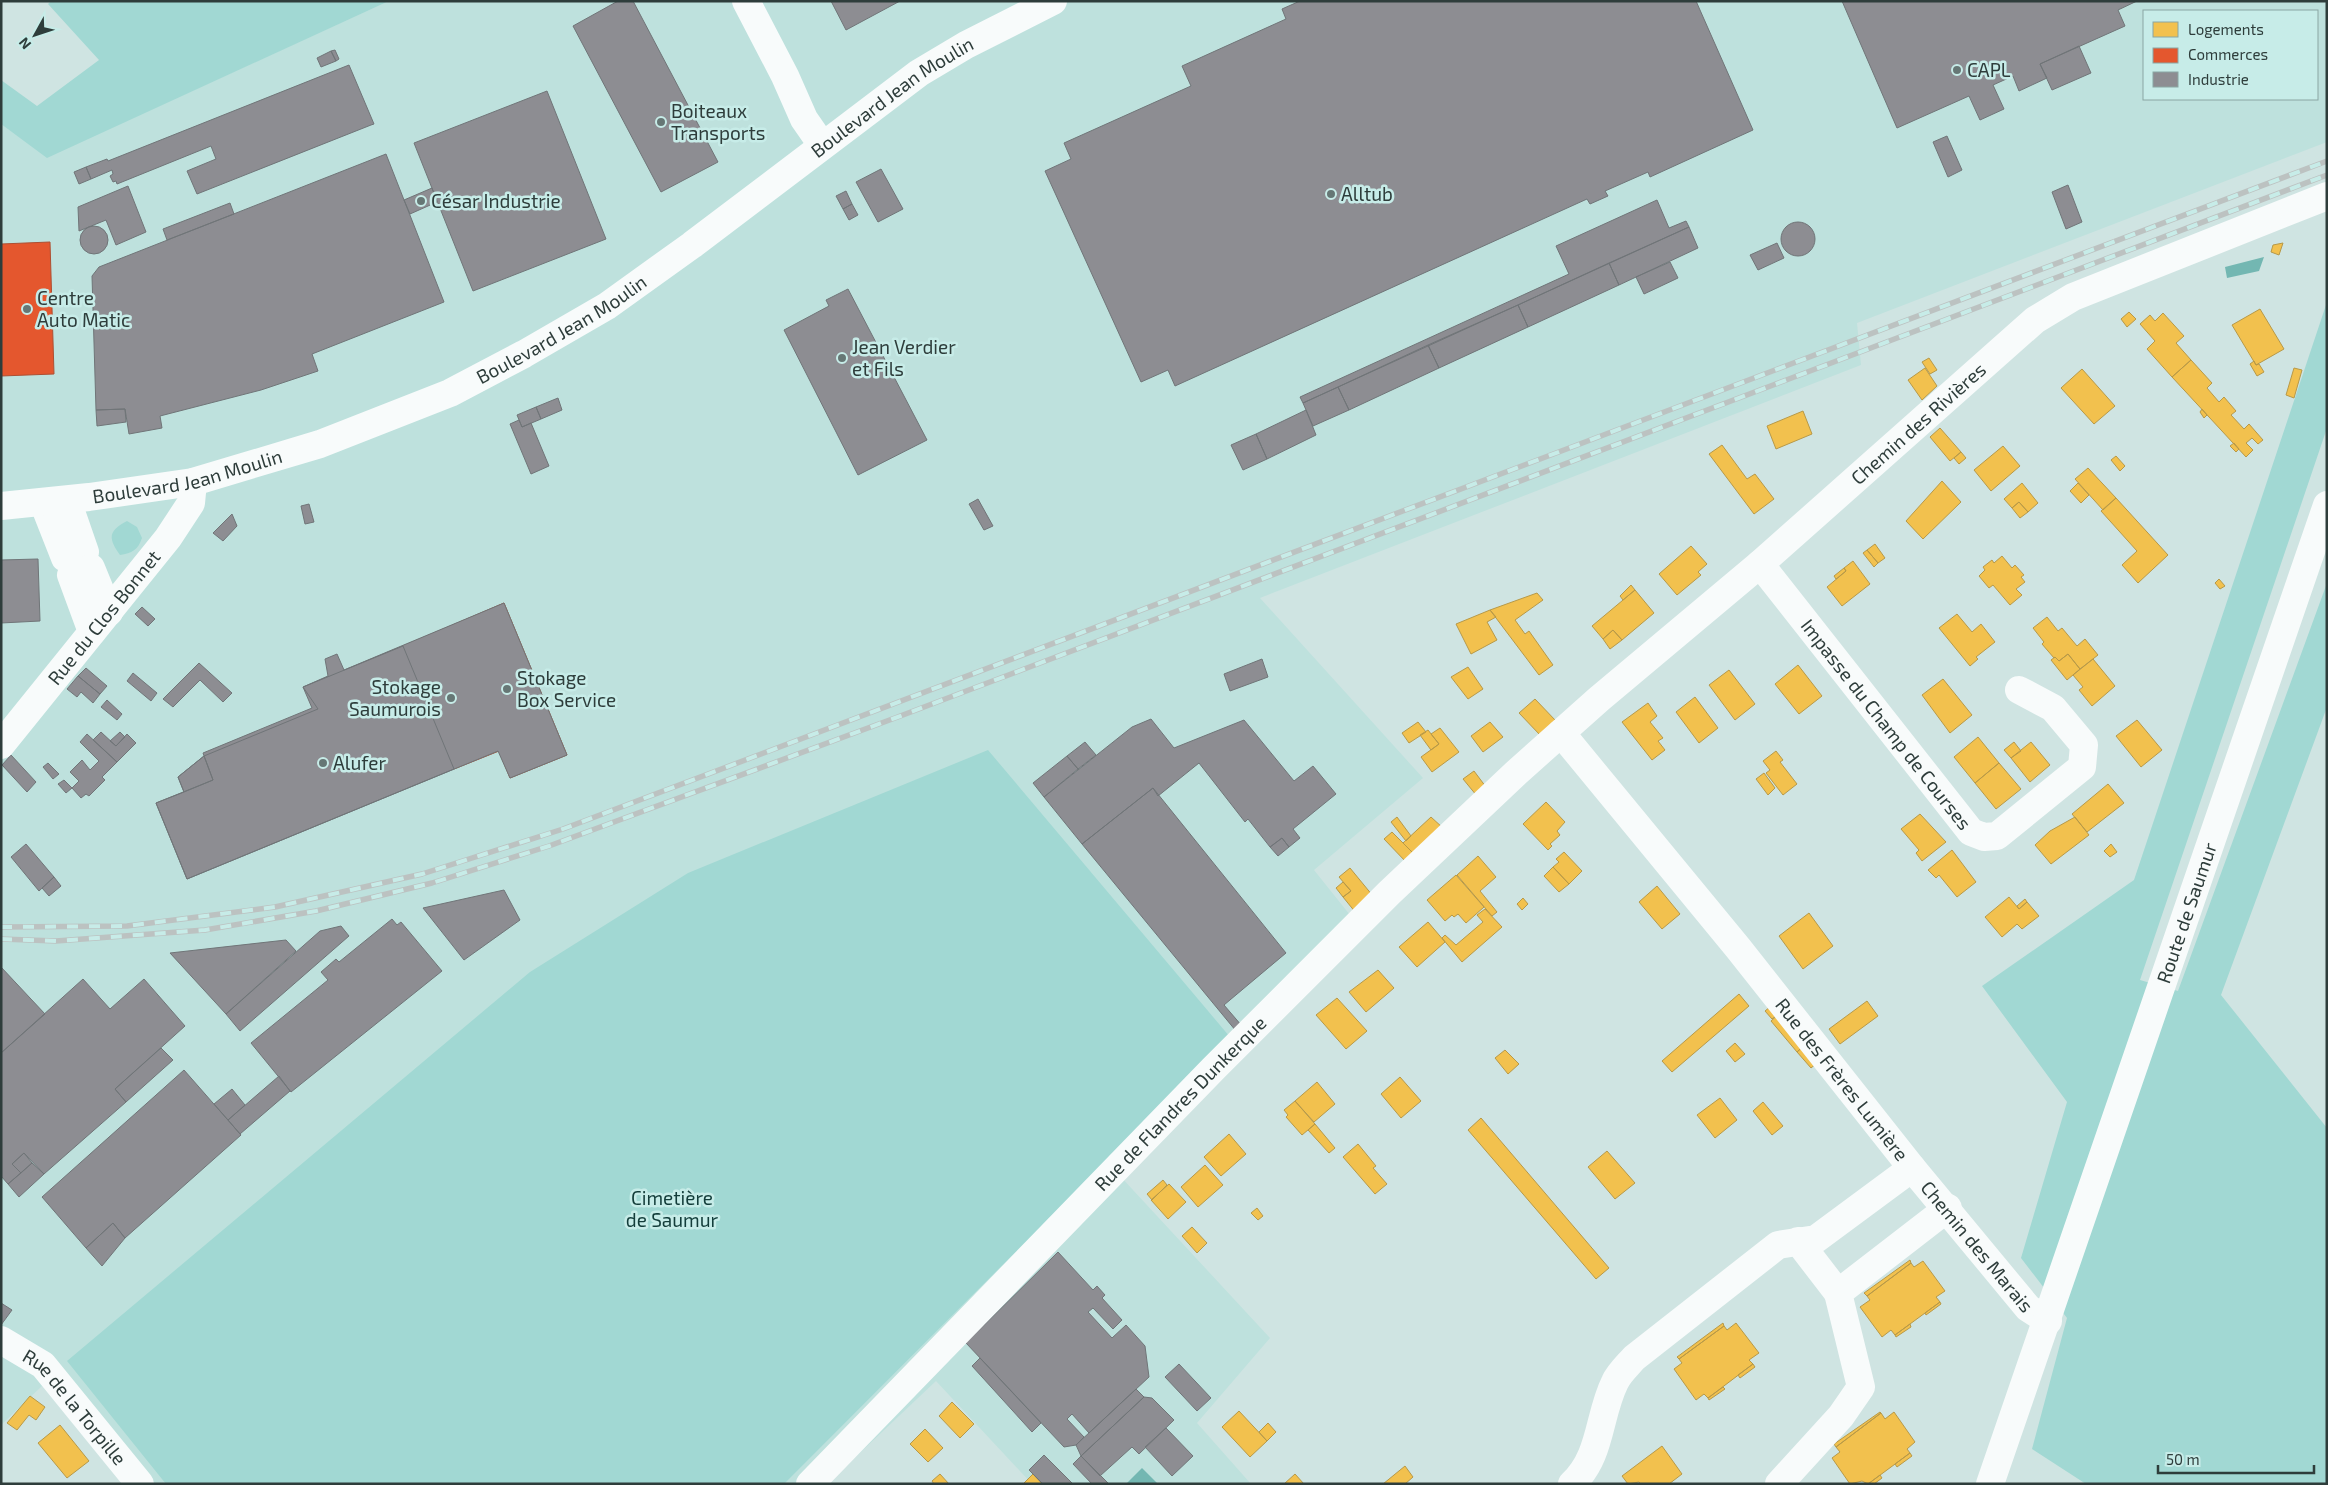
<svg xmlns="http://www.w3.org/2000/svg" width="2328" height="1485" viewBox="0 0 2328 1485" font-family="'Exo 2',sans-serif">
<rect width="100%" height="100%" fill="#cfe4e2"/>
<path fill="#bee1dd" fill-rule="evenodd" d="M389,1H2327V142L1857,323L1861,365L1260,598L1423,778L1314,870L1354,920L1108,1163L1270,1338L1197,1423L1251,1484H1032L936,1381L827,1484H124L42,1386L1,1425V124L47,157ZM2144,11H2317V99H2144Z"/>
<path fill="#a1d8d3" d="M51,1H389L47,158L1,124V80L37,106L99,60L48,4Z
M2327,302V428L2140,980L2178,991L2327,583V707L2221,995L2327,1128V1484H2086L2032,1449L2067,1318L2021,1258L2067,1102L1982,986L2134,880Z
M127,521L137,527L142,538C138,550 132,553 120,555C108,538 108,531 127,521Z
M988,750L1230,1037L784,1484H166L67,1361L530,972L688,873Z"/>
<path fill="#73b7b2" d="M2264,257L2259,271L2227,278L2225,267Z
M1142,1468L1158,1484H1126Z"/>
<path fill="#f2c14e" stroke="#b79948" d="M2283,243L2279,255L2271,252L2273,245Z
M2260,309L2284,349L2256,365L2232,325Z
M2129,312L2136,319L2127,327L2121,319Z
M2163,313L2184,336L2176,343L2191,360L2172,377L2147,349L2155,341L2140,324L2150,315L2155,321Z
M1929,358L1937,370L1930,374L1922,362Z
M2191,360L2212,383L2207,388L2219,402L2224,397L2236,411L2231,415L2244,429L2249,424L2263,440L2258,444L2252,438L2246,443L2253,450L2246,457L2172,377Z
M2254,361L2256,365L2259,364L2264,372L2257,376L2250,364Z
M1925,368L1937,386L1922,400L1908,380Z
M2294,368L2302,370L2294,398L2286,395Z
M2082,369L2115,406L2094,424L2061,388Z
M2202,409L2207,415L2204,418L2200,412Z
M1803,411L1812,434L1776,449L1767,426Z
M1940,428L1961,452L1950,461L1930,437Z
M2234,443L2239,449L2236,452L2230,446Z
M1722,445L1747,479L1755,474L1774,499L1754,514L1709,454Z
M2003,446L2020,466L1991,491L1974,470Z
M1961,452L1966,458L1959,464L1954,458Z
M2116,456L2125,466L2120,471L2111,460Z
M2088,468L2116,498L2103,510L2075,479Z
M1942,481L1961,502L1923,539L1906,521Z
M2022,483L2038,503L2028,512L2019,502L2012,508L2004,499Z
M2078,483L2089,495L2081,503L2070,491Z
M2116,498L2168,555L2138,583L2122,565L2137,551L2101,511Z
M2019,502L2028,512L2020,518L2012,508Z
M1875,544L1885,558L1878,563L1867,550Z
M1691,546L1707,564L1698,572L1701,575L1677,595L1659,574Z
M1867,550L1878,563L1874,567L1863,553Z
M2002,556L2012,568L2015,565L2024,575L2021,577L2025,582L2016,589L2022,595L2010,605L1993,585L1989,588L1979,576L1985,570L1983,567L1992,560L1994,563Z
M1853,561L1870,584L1842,606L1827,587L1846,571L1844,568Z
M1844,568L1846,571L1836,579L1834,576Z
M2219,579L2225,586L2220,589L2215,583Z
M1631,585L1635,590L1623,600L1620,596Z
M1635,590L1654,613L1622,640L1613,630L1603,639L1592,626Z
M1537,593L1543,600L1515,620L1525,634L1529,631L1553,665L1539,675L1490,610Z
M1490,610L1496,617L1487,622L1497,640L1471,654L1456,624Z
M1957,614L1972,632L1981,624L1995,642L1976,657L1978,659L1970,666L1939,628Z
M2047,617L2058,631L2062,628L2077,646L2085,639L2098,655L2080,669L2068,654L2059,661L2055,657L2054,658L2042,644L2044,642L2033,628Z
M1613,630L1622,640L1610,649L1603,639Z
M2068,654L2080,669L2067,680L2051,660L2055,657L2059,661Z
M2093,659L2115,686L2092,706L2079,690L2083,687L2073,675Z
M1798,665L1822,696L1799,714L1775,684Z
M1468,667L1483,689L1468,699L1451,677Z
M1729,670L1755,704L1735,720L1709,685Z
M1943,679L1972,715L1950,733L1922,695Z
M1695,697L1718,728L1699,743L1676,712Z
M1535,699L1556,721L1540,735L1519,713Z
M1648,703L1657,716L1650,722L1663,738L1658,741L1665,750L1652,760L1622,722Z
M2137,720L2162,750L2141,767L2116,736Z
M1418,722L1426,732L1409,743L1402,733Z
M1490,722L1503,737L1483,752L1471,736Z
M1440,728L1459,752L1432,772L1421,757L1439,744L1431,734Z
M1428,730L1439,744L1431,750L1420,735Z
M1978,737L1999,763L1975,783L1954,757Z
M2014,742L2021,751L2011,758L2004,750Z
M2031,742L2050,765L2030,782L2011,758Z
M1776,751L1783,760L1780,762L1797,784L1783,795L1766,773L1770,770L1763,761Z
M1999,763L2021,789L1996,809L1975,783Z
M1474,771L1486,787L1477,796L1463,779Z
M1764,773L1775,788L1768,795L1756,779Z
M2108,784L2124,803L2087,832L2072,814Z
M1546,802L1565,822L1557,831L1560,835L1550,844L1552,846L1548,850L1523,824Z
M1920,814L1946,842L1922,861L1916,853L1919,850L1901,829Z
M1397,817L1411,836L1406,841L1391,822Z
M1431,817L1443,828L1415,855L1403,843Z
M2075,817L2089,835L2051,864L2035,845L2050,831Z
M1392,832L1415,855L1407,863L1384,839Z
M2111,844L2117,852L2110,857L2104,851Z
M1952,850L1976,882L1957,897L1939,875L1936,878L1928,870Z
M1564,852L1582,871L1569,884L1553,867L1559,862L1556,859Z
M1478,856L1496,877L1480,891L1497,912L1492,916L1457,875Z
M1553,867L1569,884L1559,892L1544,876Z
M1350,868L1373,896L1356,913L1343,897L1351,891L1339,877Z
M1456,875L1484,907L1466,923L1458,914L1454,917L1452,915L1445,921L1427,900Z
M1343,882L1351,891L1343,897L1336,888Z
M1657,886L1680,914L1662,929L1639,902Z
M2009,897L2019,909L2027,902L2039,916L2022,929L2017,924L2002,937L1985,917Z
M1523,898L1528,904L1522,910L1517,904Z
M2025,899L2027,902L2019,909L2017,906Z
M1485,909L1502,927L1462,962L1442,938L1445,935L1456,945L1483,922L1477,915Z
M1809,913L1833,946L1803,969L1779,936Z
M1428,922L1445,942L1417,967L1399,947Z
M1378,970L1394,988L1366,1012L1349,992Z
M1739,994L1749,1006L1672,1072L1662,1061Z
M1337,998L1367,1031L1346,1049L1316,1015Z
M1867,1001L1878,1016L1840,1044L1829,1029Z
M1776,1002L1783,1010L1772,1019L1765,1011Z
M1783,1010L1809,1041L1797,1052L1771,1021Z
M1809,1041L1823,1058L1811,1068L1797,1052Z
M1735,1043L1745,1054L1735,1062L1726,1051Z
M1505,1050L1519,1064L1508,1074L1495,1058Z
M1400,1077L1421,1101L1401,1118L1381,1094Z
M1317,1082L1335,1104L1314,1122L1295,1101Z
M1720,1098L1737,1120L1715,1138L1697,1115Z
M1295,1101L1315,1124L1302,1135L1286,1117L1288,1115L1284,1110Z
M1763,1102L1783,1126L1772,1135L1753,1111Z
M1481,1118L1609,1268L1596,1279L1468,1130Z
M1315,1124L1335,1148L1329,1153L1308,1130Z
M1229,1134L1246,1154L1221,1176L1204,1157Z
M1358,1144L1376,1166L1373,1168L1387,1184L1375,1194L1343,1157Z
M1607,1151L1635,1183L1615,1199L1588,1167Z
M1205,1165L1223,1185L1198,1207L1181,1187Z
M1163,1180L1167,1185L1152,1200L1147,1194Z
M1169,1184L1186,1202L1168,1219L1151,1200Z
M1257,1208L1263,1216L1258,1220L1251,1213Z
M1192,1227L1207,1243L1197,1253L1182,1236Z
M1910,1260L1911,1263L1867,1296L1864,1293Z
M1923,1261L1945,1291L1936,1297L1940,1302L1895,1335L1891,1330L1882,1337L1860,1307L1870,1300L1867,1296L1911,1263L1914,1267Z
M1940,1302L1941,1304L1926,1315L1925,1313Z
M1723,1323L1724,1326L1679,1359L1677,1357Z
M1736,1323L1759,1353L1749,1360L1753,1364L1708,1398L1704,1394L1696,1400L1674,1369L1682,1363L1679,1359L1724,1326L1727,1330Z
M1910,1324L1911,1327L1896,1337L1895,1335Z
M1753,1364L1755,1367L1740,1378L1738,1375Z
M1723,1387L1725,1389L1709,1400L1708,1398Z
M30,1396L45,1407L36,1420L29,1415L17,1430L7,1423Z
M952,1402L974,1424L960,1438L939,1416Z
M1239,1411L1267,1441L1250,1457L1222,1427Z
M1880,1412L1881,1413L1836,1447L1834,1444Z
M1894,1412L1915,1442L1907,1449L1910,1453L1868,1484L1862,1481L1850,1484L1832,1458L1840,1452L1836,1447L1881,1413L1885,1419Z
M1268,1423L1276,1432L1267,1441L1259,1432Z
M60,1425L89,1461L67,1478L38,1443Z
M925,1429L943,1448L928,1462L910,1444Z
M1662,1446L1682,1474L1669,1484H1641L1639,1482L1628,1484L1622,1476Z
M1910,1453L1912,1456L1897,1467L1895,1464Z
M1405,1466L1413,1477L1405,1484H1383Z
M940,1474L949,1484H934L932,1481Z
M1033,1474L1042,1484H1023Z
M1295,1474L1304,1484H1284Z
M1880,1475L1882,1478L1874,1484H1868Z"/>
<path fill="#e4572e" stroke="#ad4f32" d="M50,242L54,374L1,376V244Z
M504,603L567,755L510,778L448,627Z
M448,627L499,751L454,769L403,646Z"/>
<path fill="#8d8d92" stroke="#707578" d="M618,1H633L718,162L661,192L573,26Z
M831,1H900L846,30Z
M1300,1H1696L1753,130L1650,177L1648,172L1605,191L1608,196L1590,204L1587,199L1175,386L1168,370L1141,382L1045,171L1071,159L1064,143L1191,86L1182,66L1286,19L1282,9Z
M1842,1H2137L2118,10L2125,26L2040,64L2047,78L2019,91L2013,76L1993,85L2004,109L1980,120L1969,96L1897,128Z
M2079,46L2091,73L2052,90L2040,64Z
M335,50L339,59L336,61L331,51Z
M331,51L336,61L321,67L317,58Z
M349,65L374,124L371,125L197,194L187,171L216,159L211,146L117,184L116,181L113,182L110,176L113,174L112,170L91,179L86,167L107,159L108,161Z
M547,91L606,239L473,291L414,143Z
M1947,136L1962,170L1948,177L1933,142Z
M386,154L444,302L312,354L318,371L261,390L160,416L162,428L129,434L125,409L96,410L92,276L99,267Z
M86,167L91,179L79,184L74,172Z
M881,169L903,209L878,222L856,182Z
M2068,185L2082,222L2066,229L2052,192Z
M128,186L146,232L116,245L106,220L79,231L78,207Z
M432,188L437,202L410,214L404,200Z
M846,191L852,204L843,209L836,196Z
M1657,200L1669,228L1686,221L1689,227L1303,403L1300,397L1569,274L1556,246Z
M230,203L234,214L167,240L163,229Z
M852,204L858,215L849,220L843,209Z
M1781 239a17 17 0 1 1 34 0a17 17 0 1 1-34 0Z
M80 240a14 14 0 1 1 28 0a14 14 0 1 1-28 0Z
M1689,227L1698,248L1619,285L1609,263Z
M1777,243L1784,258L1758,270L1750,255Z
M1670,262L1678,278L1644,294L1636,277Z
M1609,263L1619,285L1528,327L1518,305Z
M848,289L927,440L858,475L784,330L829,306L826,300Z
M1518,305L1528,327L1439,368L1428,345Z
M1428,345L1439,368L1349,410L1338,387Z
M1338,387L1349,410L1313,426L1303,403Z
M558,398L562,410L541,419L536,407Z
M536,407L541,419L522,427L517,415Z
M125,409L126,422L97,426L96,410Z
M1306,410L1316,435L1267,459L1256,434Z
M519,420L522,427L531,423L549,466L531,474L510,424Z
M1256,434L1267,459L1243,470L1231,445Z
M978,499L993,526L984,530L969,504Z
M309,504L314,522L305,524L301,506Z
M232,514L237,526L223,541L213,533Z
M38,559L40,621L1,623V560Z
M504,603L567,755L510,778L498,751L187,879L156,803L213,780L203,753L312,708L303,687L328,676L325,659L337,654L344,670Z
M142,607L155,619L148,626L135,614Z
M403,646L454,769L187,879L156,803L184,792L178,777L204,756L318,709L303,687Z
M1262,659L1268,677L1230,691L1224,674Z
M199,663L232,693L223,702L200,680L173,707L163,699Z
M86,668L107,686L100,694L78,676Z
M133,673L157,693L151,701L127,681Z
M78,676L100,694L93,703L81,692L77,697L67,689Z
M107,700L122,714L117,720L101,707Z
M1151,719L1174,748L1244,720L1294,781L1313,766L1336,794L1293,829L1300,838L1289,847L1282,838L1270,847L1248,819L1245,822L1199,763L1158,796L1153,788L1082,844L1044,797L1132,727Z
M101,732L116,746L127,734L136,743L117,762L93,740Z
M120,732L125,737L116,746L110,741Z
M87,734L117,762L102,777L105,780L89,796L86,794L81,798L72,788L79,781L70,772L82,760L90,770L99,761L80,742Z
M1085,742L1096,755L1078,769L1067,756Z
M11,755L36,782L27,792L2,765Z
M204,756L213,780L184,792L178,777Z
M1067,756L1078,769L1044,797L1033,783Z
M48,763L59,774L53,779L43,767Z
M64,780L72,788L66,793L58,784Z
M1153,788L1286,953L1224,1005L1242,1026L1236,1031L1082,844Z
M1282,838L1289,847L1278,856L1270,847Z
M26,844L54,877L39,891L11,857Z
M54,877L61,886L49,896L42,888Z
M504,890L520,920L464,960L423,908Z
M392,919L397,925L401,922L442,971L291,1092L251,1043L328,980L321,972L336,959L339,962Z
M341,926L349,936L240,1031L226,1014L320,931Z
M286,940L296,951L226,1014L170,953Z
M1,967L45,1014L1,1053Z
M83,979L110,1009L144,979L185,1026L115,1089L126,1102L44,1174L24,1153L12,1164L21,1173L8,1184L1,1176V1053Z
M161,1048L173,1060L126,1102L115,1089Z
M184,1070L241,1135L125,1238L113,1223L86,1248L42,1197Z
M279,1076L290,1091L240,1134L228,1120Z
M232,1089L245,1105L228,1120L214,1104Z
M24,1153L32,1163L21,1173L12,1164Z
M32,1163L44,1174L19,1197L8,1184Z
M113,1223L125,1238L102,1266L86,1248Z
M1058,1252L1093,1290L1097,1286L1105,1295L1102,1298L1122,1320L1113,1329L1093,1308L1088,1312L1112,1338L1126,1325L1145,1346L1149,1377L1089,1433L1072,1414L1067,1419L1084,1437L1076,1445L1064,1447L966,1343Z
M1,1303L12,1310L1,1325Z
M980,1358L1041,1423L1032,1432L972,1366Z
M1179,1364L1211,1398L1197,1411L1165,1377Z
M1136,1389L1144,1397L1081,1456L1076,1445Z
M1144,1397L1152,1398L1174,1420L1139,1454L1132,1447L1100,1476L1081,1456Z
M1166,1428L1193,1456L1172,1476L1145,1447Z
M1044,1455L1073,1484H1043L1029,1470Z
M1081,1456L1108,1483V1484H1092L1073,1464Z"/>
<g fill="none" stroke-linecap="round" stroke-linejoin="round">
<g stroke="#f8fbfb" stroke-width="28">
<path d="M746,1L785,76L804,119L822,145"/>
<path d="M67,500L85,552"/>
<path d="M43,502L65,558"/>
<path id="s1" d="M1,506L89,497L193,482L320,444L450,393L524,354L607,306L692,245L919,73L966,45L1053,1"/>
<path id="s2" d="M1760,564L1971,832L1984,837L1997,836L2082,767L2084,745L2053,708L2019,690"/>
<path d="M91,568L109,612"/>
<path d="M71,575L92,632"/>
<path id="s3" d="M1561,733L1738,948L1912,1168L1816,1239L1778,1245L1634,1358C1628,1365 1619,1373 1615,1382C1598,1416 1602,1456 1572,1484"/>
<path id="s4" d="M1,745L168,538L191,503L193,482"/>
<path id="s5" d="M1912,1168L2028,1308L2048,1321"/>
<path d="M1798,1241L1838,1293"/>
<path id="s6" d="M1,1340L43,1365L140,1484"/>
<path id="s7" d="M810,1484L1213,1069L1389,893L1516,773L1599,699L1760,564L2035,320L2073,297L2327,196"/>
<path d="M1779,1484L1841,1416L1861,1387L1838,1293L1948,1208"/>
</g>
<path stroke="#f8fbfb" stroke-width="28" id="s8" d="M1990,1484L2327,505"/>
<g stroke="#bcc2c1" stroke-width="5.5">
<path id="rail" d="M1,927L127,926L275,907L422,874L563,829L2327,161
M1,939L56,941L205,930L316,911L432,883L549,846L895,718L2327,175"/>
</g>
<use href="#rail" stroke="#c7ece8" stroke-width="4" stroke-dasharray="11" stroke-linecap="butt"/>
</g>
<g fill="#667775" stroke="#c7ece8" stroke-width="2">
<circle cx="1957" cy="70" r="5"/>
<circle cx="661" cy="122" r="5"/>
<circle cx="1331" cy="194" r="5"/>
<circle cx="421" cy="201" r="5"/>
<circle cx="27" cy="309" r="5"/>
<circle cx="842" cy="358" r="5"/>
<circle cx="507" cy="689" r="5"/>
<circle cx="451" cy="698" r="5"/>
<circle cx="323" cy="763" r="5"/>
</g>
<g text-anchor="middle" stroke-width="5" stroke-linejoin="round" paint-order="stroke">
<g font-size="19" fill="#2e3d3b" stroke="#c7ece8" text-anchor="start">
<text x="1967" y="77">CAPL</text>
<text x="671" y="118">Boiteaux<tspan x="671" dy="22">Transports</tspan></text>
<text x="1341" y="201">Alltub</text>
<text x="431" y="208">César Industrie</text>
<text x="37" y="305">Centre<tspan x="37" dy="22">Auto Matic</tspan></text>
<text x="852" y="354">Jean Verdier<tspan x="852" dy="22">et Fils</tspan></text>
<text x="517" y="685">Stokage<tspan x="517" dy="22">Box Service</tspan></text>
<text x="441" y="694" text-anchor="end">Stokage<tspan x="441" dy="22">Saumurois</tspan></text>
<text x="333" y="770">Alufer</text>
</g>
<g font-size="19" fill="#2e3d3b" stroke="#c7ece8">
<text dy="7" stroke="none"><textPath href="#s1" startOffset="999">Boulevard Jean Moulin</textPath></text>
<text dy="7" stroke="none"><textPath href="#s1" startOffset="594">Boulevard Jean Moulin</textPath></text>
<text dy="7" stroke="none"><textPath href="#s7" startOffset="1535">Chemin des Rivières</textPath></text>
<text dy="7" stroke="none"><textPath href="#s1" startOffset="189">Boulevard Jean Moulin</textPath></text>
<text dy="7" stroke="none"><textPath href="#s4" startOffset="164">Rue du Clos Bonnet</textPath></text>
<text dy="7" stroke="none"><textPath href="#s2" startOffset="204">Impasse du Champ de Courses</textPath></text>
<text dy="7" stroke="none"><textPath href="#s8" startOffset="604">Route de Saumur</textPath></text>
<text dy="7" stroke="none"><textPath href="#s3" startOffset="446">Rue des Frères Lumière</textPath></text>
<text dy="7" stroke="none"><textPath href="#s7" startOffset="531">Rue de Flandres Dunkerque</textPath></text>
<text dy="7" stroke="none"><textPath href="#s5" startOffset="102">Chemin des Marais</textPath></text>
<text dy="7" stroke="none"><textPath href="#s6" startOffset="101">Rue de la Torpille</textPath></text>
</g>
<g font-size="19" fill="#133d3a" stroke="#c7ece8">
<text x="672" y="1205">Cimetière<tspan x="672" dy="22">de Saumur</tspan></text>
</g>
</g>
<rect width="2328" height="1485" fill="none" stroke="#2e3d3b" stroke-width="5"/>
<rect x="2143" y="10" width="175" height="90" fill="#c7ece8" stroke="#8aa6a3"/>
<rect x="2153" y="22" width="25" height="15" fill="#f2c14e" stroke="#8aa6a3"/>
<text x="2188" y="35" font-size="15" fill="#2e3d3b">Logements</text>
<rect x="2153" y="48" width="25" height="15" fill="#e4572e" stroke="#8aa6a3"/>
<text x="2188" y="60" font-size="15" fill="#2e3d3b">Commerces</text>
<rect x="2153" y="72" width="25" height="15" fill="#8d8d92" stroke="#8aa6a3"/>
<text x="2188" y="85" font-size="15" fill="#2e3d3b">Industrie</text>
<g transform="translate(35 35) rotate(230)" stroke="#c7ece8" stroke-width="4" paint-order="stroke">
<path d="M0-4L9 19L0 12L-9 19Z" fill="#2e3d3b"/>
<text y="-8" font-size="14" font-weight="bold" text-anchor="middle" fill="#2e3d3b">N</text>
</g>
<path d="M2158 1465v8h156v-8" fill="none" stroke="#2e3d3b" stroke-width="2.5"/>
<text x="2166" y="1465" font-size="15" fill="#2e3d3b" stroke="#c7ece8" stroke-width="4" paint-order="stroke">50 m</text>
</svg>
